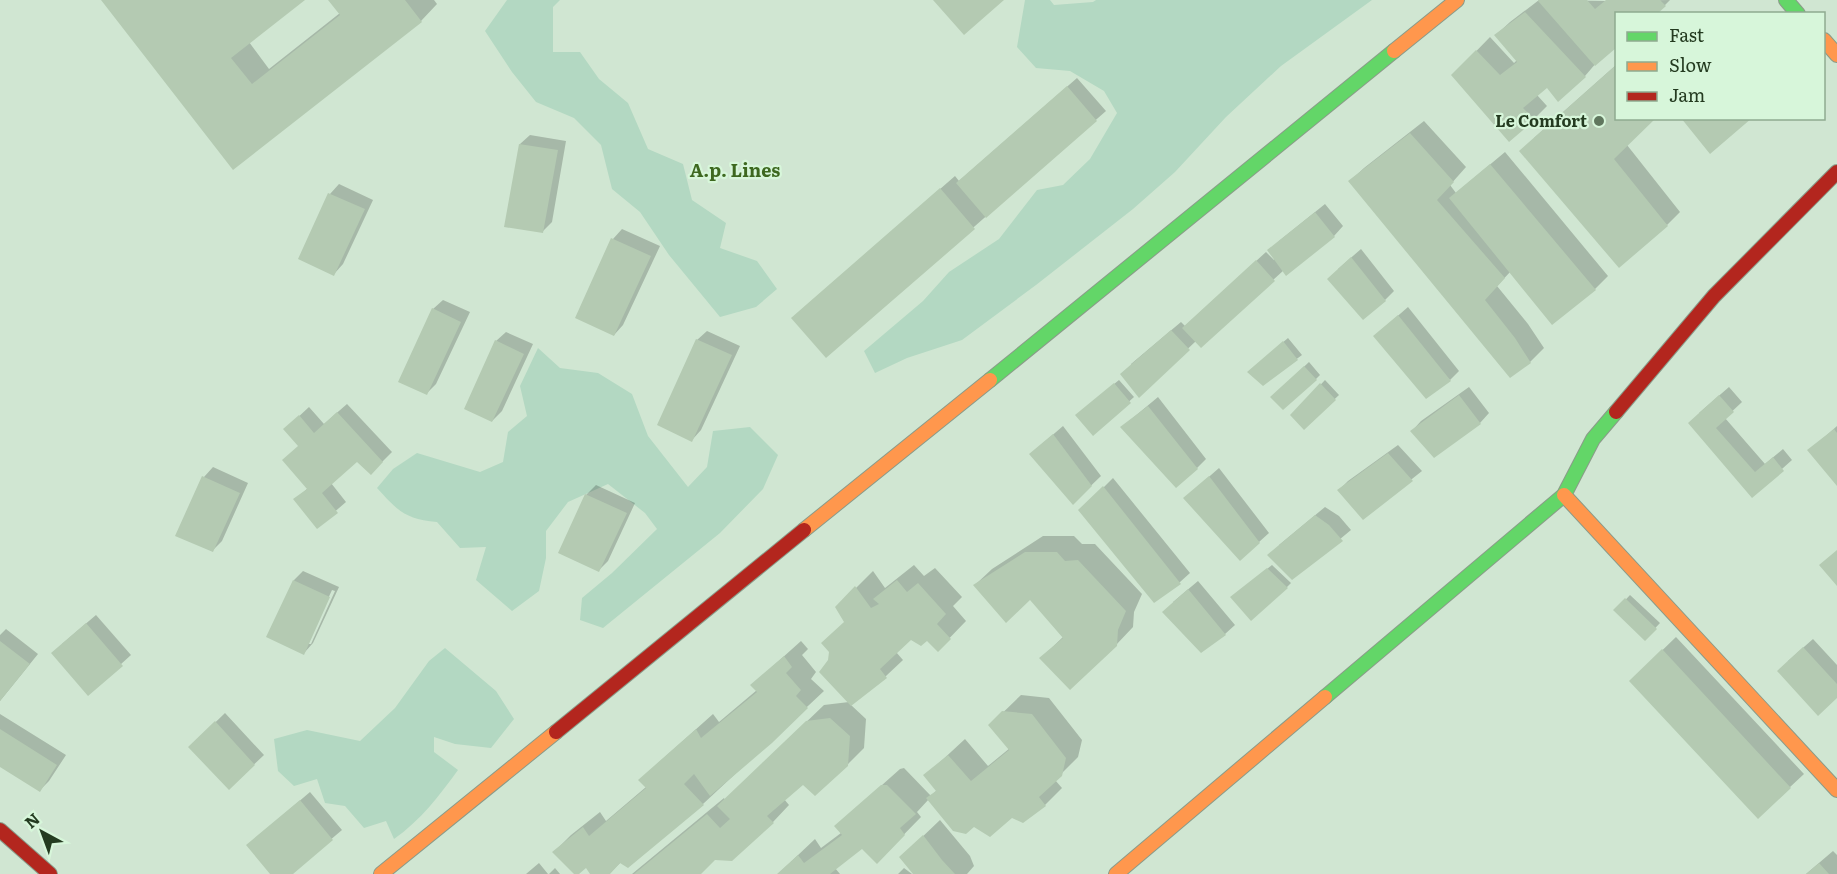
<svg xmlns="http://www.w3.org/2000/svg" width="1837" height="874" viewBox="0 0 1837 874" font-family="Literata,serif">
<rect width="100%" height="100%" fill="#d0e6d2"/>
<path fill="#b3d8c2" d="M507,0H560L553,7V52H580L599,79L628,103L648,149L683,164L692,200L726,223L720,248L757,261L777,289L756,307L720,317L669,255L640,212L612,189L601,145L574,118L536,102L512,72L485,31Z
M1025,0H1050L1054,5L1093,2L1096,0H1372L1281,66L1226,117L1175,172L1133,209L1036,285L962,340L907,358L875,373L864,351L923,301L949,272L999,239L1037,190L1063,185L1090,159L1117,113L1104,91L1070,71L1036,68L1017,47Z
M538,348L560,368L598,373L632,394L648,436L688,487L707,467L713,431L750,427L778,455L763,489L720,533L603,628L580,620L582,598L612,573L657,529L645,513L608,484L568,502L546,531V558L539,591L512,611L476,580L486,547L460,548L437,522C405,519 398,511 377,488L393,469L417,453L480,472L503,462L508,432L527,416L520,386Z
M445,648L496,691L514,719L491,748L455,744L434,737V752L458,770C439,796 421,820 394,839L386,821L364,828L345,806L325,803L317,779L294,786L278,771L274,739L307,730L360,741L395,708L429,661Z"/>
<path fill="#0003" fill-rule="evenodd" d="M103,0H303L249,42L269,69L340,13L330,0H434L437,4L421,21L233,167Z
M1539,0L1606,1L1670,0L1665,5L1616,14V46L1597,62L1585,76L1548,86L1537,95L1547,106L1534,119L1453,75L1490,37L1514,63L1517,60L1496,35L1510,22Z
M1616,65V118L1627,145L1680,212L1667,225L1534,138Z
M1077,78L1106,111L827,356L807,305L955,176L959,181Z
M1424,121L1466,167L1450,185L1456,193L1505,152L1608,276L1595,289L1511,271L1497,286L1528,324L1544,348L1530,362L1510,376L1350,181L1364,168Z
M530,135L566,141L552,222L543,231L520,144Z
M339,184L373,200L343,264L334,274L300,258L330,194Z
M1325,204L1343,226L1334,236L1284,270L1201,345L1196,341L1139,395L1131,364L1181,322L1185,326L1266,252L1274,260L1279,241Z
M622,229L660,246L623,325L614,335L613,239Z
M1361,249L1394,291L1385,300L1338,269Z
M443,300L470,312L436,384L427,393L433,309Z
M1408,307L1459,371L1450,380L1385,327Z
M707,331L740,346L701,430L692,440L697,340Z
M506,332L533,344L502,411L492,421L496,341Z
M1288,338L1302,355L1263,384L1254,367Z
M1309,362L1320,375L1316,379L1272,397Z
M1119,380L1134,397L1093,434L1081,411Z
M1325,380L1339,395L1304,428L1292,415Z
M1469,387L1489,413L1480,423L1412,431L1421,421Z
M1729,387L1742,402L1725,418L1765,464L1783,449L1792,460L1752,496L1699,413Z
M1158,397L1206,459L1197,468L1122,427Z
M347,404L392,452L371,473L357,460L331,483L346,502L317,527L295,500L308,488L295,420L309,407L324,424Z
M1063,426L1101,476L1073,503L1041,445Z
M1837,426V483L1810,450Z
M1398,445L1422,471L1363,518L1339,490L1348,481Z
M213,467L248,483L222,541L212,551L177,535L204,477Z
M1219,468L1269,533L1259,542L1195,489Z
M1113,478L1190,573L1180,582L1154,601L1080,511Z
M596,485L635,503L608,561L599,570L586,495Z
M1325,507L1339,516L1351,530L1293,578L1279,545Z
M1043,536H1074L1082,544H1095L1142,594L1134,612L1133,627L1116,645L1041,658L1063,637L1030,598L975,585L992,569Z
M914,565L924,576L935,568L962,597L953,606L966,621L938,650L927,639L911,638L896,652L903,660L886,676L851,705L866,719L864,748L847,765L803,783L784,799L789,805L773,822L714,859L699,874H632L724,798L725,800L824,705L849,702L829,661L845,621L837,607L873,571L885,588Z
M1272,565L1291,583L1287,587L1237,593Z
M303,571L339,587L313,643L304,653L294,580ZM332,590L335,591L311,644H307Z
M1198,581L1235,625L1225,634L1202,651L1173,602Z
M1630,595L1660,623L1645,639L1616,610Z
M96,615L131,655L88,694L62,644Z
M6,629L38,654L0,701V635Z
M1676,637L1804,774L1758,817L1645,667Z
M1813,639L1837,665V696L1788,661Z
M801,641L808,649L802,655L816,672L811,679L824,691L703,804L621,862L609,874H592L587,866L576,874L554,852L571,835L600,812L606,821L646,787L657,764L713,714L719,722L757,690L752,685Z
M1021,695L1049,698L1082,740L1078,757L1055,780L1062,788L1045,805L1012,817L929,799L917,812L921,817L877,862L862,847L835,868L840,874H778L815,839L821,848L841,833L836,826L900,769L904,768L931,796L937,790L925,776L965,739L988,766L1010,748L990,725Z
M225,713L264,755L229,788L190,747Z
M0,714L66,755L49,781L40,790L0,765Z
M310,792L342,830L290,874H272L248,845Z
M940,820L970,856L974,866L967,874H915L918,841Z
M1833,851L1837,855V874H1806Z
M539,863L548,874H526Z
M555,868L560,874H549Z
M904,868L912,874H898Z"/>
<path fill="#b4cab2" d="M101,0H305L231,58L252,84L340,15L328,0H405L422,22L233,170Z
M933,0H1004L964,35Z
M1539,0H1587L1595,9L1606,0H1660L1666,6L1657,14H1616V48L1595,66L1538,1Z
M1525,12L1586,77L1558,102L1547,88L1523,108L1535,120L1509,142L1451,75L1476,50L1500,75L1517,62L1494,35Z
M1616,65V118H1656L1614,159L1668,226L1619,268L1519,151Z
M1067,86L1097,121L986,218L956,183Z
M1681,118H1752L1710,154Z
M1410,133L1454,182L1437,200L1505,278L1485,300L1515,338L1531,363L1510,378L1348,181Z
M519,144L558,150L543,233L504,227Z
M1490,164L1596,290L1552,325L1449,198Z
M940,188L975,229L826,358L791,318Z
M328,193L365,209L334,276L298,259Z
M1315,212L1335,237L1286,276L1267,250Z
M611,238L651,256L614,336L575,318Z
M1351,257L1386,301L1363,320L1327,279Z
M1256,260L1275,281L1201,348L1182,328Z
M432,308L461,322L427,395L398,382Z
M1398,315L1451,381L1426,399L1373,336Z
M1171,330L1190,350L1139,398L1120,374Z
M696,339L732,355L692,442L657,425Z
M495,340L524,354L492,422L464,409Z
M1283,341L1298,360L1263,386L1247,372Z
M1304,366L1317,380L1283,410L1270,397Z
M1114,383L1131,403L1093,436L1075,415Z
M1320,383L1336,400L1304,430L1290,415Z
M1459,395L1481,424L1434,458L1410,431Z
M1719,395L1734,412L1716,428L1755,472L1773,457L1784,471L1752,498L1688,423Z
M1148,406L1198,469L1176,488L1120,427Z
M337,412L383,462L371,475L357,462L322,493L338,513L317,529L293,499L307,489L282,460L298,446L283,429L299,415L314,433Z
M1834,429L1837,433V486L1807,450Z
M1053,434L1092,486L1073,505L1029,454Z
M1388,453L1413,481L1363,520L1337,490Z
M202,476L240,493L213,552L175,536Z
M1209,476L1260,543L1240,561L1183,498Z
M1103,486L1181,584L1154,603L1078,510Z
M585,494L627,513L599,572L558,553Z
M1315,515L1329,525L1343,541L1292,580L1267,555Z
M1837,550V586L1819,565Z
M1025,552H1057L1065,561L1078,560L1126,611L1118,630L1117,646L1070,690L1039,658L1063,638L1030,600L1006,623L973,585Z
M1267,568L1288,588L1251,621L1230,597Z
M293,580L330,597L304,655L266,637Z
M897,580L907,592L918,583L946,614L937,624L951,639L938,652L927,641L921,646L911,640L880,669L887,678L851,706L819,672L828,660L829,652L821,643L844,622L835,607L855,586L871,608L879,604L873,599Z
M1188,589L1226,635L1201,653L1162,612Z
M1625,598L1657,629L1645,641L1613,610Z
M86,623L123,666L88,696L51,653Z
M0,641L30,664L0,701Z
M1803,647L1837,684V698L1818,716L1777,671Z
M1662,649L1791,788L1758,819L1629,681Z
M784,656L792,667L786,673L801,690L796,696L808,708L772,743L710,796L694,774L684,784L704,805L628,868L620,863L610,874H590L586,868L579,874H574L552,852L583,827L589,836L646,788L638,780L696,729L701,738L757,692L750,685Z
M1002,711L1032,714L1066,758L1062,776L1039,797L1046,806L1023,823L1012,818L990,837L974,827L966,834L953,831L926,798L936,791L923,775L948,755L971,781L1009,750L988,725Z
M830,718L850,736L848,766L815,796L803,785L767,816L774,823L732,861L715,860L701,874H634L707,814L720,828L730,819L717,806L806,721Z
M215,721L255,765L229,790L188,747Z
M0,729L57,765L40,792L0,767Z
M881,785H887L916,814L900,828L905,835L877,864L862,849L830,874H777L798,855L804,863L842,835L834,826Z
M300,800L333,840L293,874H270L246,845Z
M923,835L942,860L955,874H913L899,857Z
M1819,863L1829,874H1806Z"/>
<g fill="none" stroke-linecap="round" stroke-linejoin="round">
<g stroke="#8a9b89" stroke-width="16">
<path id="fast" d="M1786,0L1798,14
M990,380L1394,51
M1325,697L1564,495L1593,439L1616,412"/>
</g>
<g stroke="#8a9b89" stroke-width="16">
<path id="slow" d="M1824,40L1837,55
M1394,51L1457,0
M1564,495L1837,790
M804,530L990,380
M381,874L556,732
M1116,874L1325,697"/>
</g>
<g stroke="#8a9b89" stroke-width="16">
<path id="jam" d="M1616,412L1714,296L1837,172
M556,732L804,530
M0,830L50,874"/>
</g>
<use href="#fast" stroke="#63d668" stroke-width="14"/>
<use href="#slow" stroke="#ff974d" stroke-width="14"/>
<use href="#jam" stroke="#b3261e" stroke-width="14"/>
</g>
<circle fill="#60775e" stroke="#d7f6da" stroke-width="2" cx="1599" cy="121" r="6"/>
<g text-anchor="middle" stroke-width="4.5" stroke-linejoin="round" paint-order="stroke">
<g font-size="16" font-weight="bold" fill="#243b20" stroke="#d7f6da" text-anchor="end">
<text x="1587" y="127">Le Comfort</text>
</g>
<g font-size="18" font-weight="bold" fill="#3d681f" stroke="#d7f6da">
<text x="735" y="177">A.p. Lines</text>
</g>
</g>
<rect x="1615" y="12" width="210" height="108" fill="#d7f6da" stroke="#8fab90" stroke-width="1.5"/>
<rect x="1627" y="32" width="30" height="9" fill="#63d668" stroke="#8fab90" stroke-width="1.5"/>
<text x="1669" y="42" font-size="18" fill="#243b20">Fast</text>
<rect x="1627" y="62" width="30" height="9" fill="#ff974d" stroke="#8fab90" stroke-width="1.5"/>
<text x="1669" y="72" font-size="18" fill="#243b20">Slow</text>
<rect x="1627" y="92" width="30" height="9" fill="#b3261e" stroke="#8fab90" stroke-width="1.5"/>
<text x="1669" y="102" font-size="18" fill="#243b20">Jam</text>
<g transform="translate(42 832) rotate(319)" stroke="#d7f6da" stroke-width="4.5" paint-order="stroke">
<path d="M0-4.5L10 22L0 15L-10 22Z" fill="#243b20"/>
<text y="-9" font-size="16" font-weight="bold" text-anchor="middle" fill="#243b20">N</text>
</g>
</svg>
